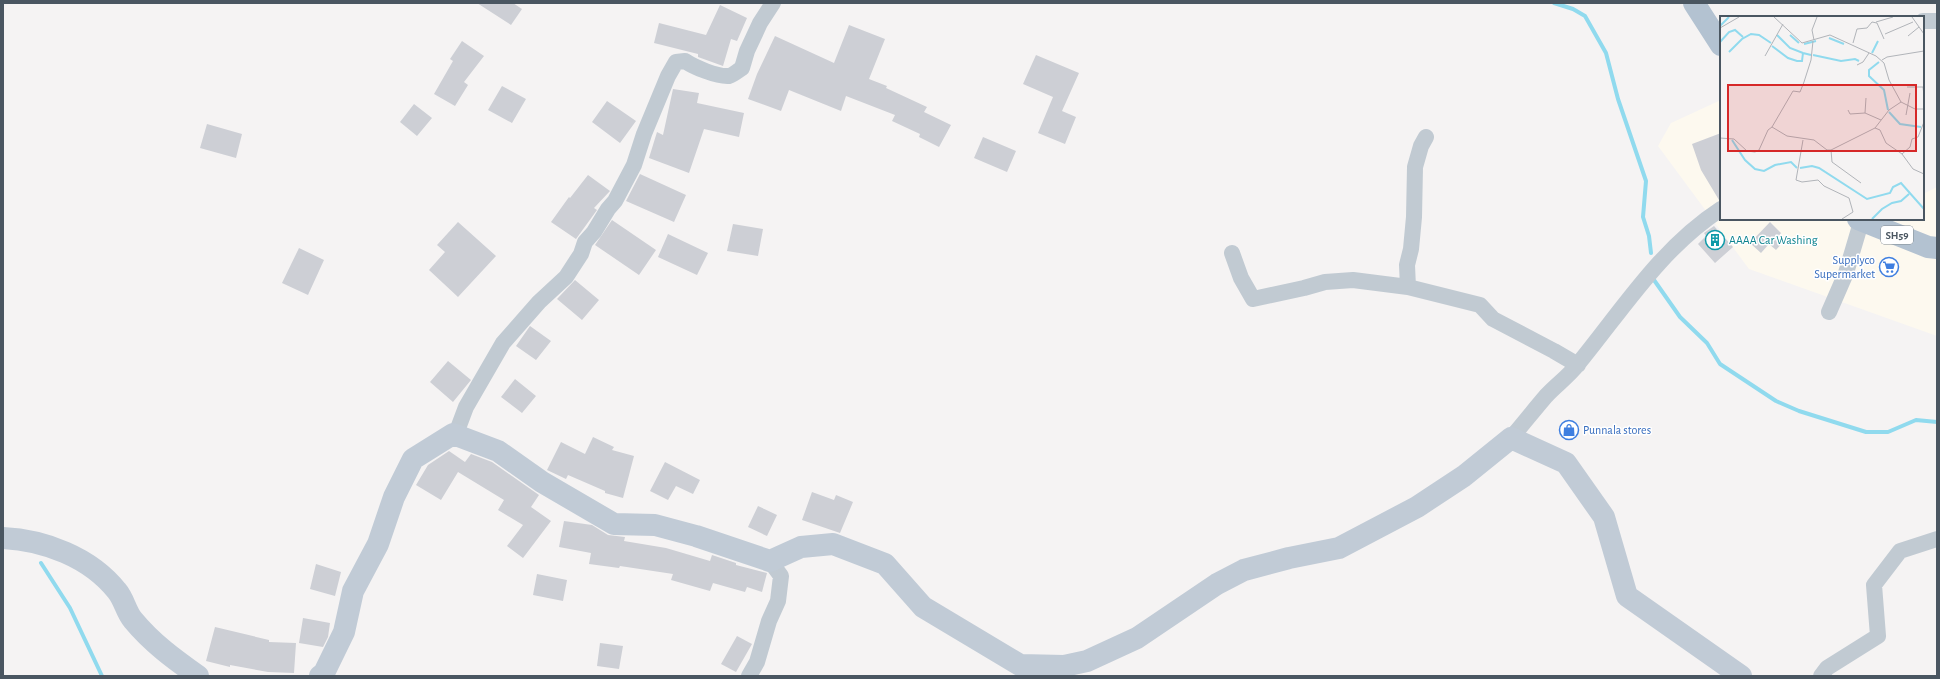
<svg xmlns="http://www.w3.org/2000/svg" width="1940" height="679" viewBox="0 0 1940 679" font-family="'Alegreya Sans',sans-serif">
<rect width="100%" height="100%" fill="#f5f3f3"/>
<path fill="#fdf9ef" d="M1721,100V219H1923V194L1937,187V336L1749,269L1658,146L1671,123Z"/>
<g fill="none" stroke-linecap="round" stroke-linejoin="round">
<path stroke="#90daee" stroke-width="4" d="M1554,3L1573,9L1585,16L1606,53L1618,99L1646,181L1643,217L1649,236L1651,253
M1654,280L1680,317L1707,343L1720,364L1776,401L1799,411L1866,432H1888L1916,420L1937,422
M41,563L70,608L102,676"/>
</g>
<path fill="#cdcfd5" d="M477,3H513L522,9L511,25Z
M720,5L747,18L737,41L731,39L723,66L698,57V54L654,43L659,23L706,35Z
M849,25L885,39L869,79L887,86L886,88L927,107L924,112L951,125L939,147L919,137L920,134L892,121L895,115L846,96L841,111L789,90L781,111L748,99L757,74L775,36L834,63Z
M462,41L484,56L464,82L468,85L455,106L434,94L453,61L450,59Z
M1036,55L1079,73L1062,111L1076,117L1065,144L1038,133L1053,97L1023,84Z
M502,86L526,99L512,123L488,110Z
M673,89L699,93L697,103L744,113L739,137L704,129L689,173L649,158L657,132L663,135Z
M607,101L636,121L620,143L592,122Z
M414,104L432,118L417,136L400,122Z
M207,124L242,134L236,158L200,148Z
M1721,133V200H1719L1701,170L1692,144Z
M983,137L1016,151L1007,172L974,158Z
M640,174L686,195L674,222L626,201Z
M588,175L610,191L594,208L597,210L576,239L551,222L569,197L570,198Z
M612,220L656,250L639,275L595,245Z
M458,222L496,256L458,297L429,270L445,252L437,245Z
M1770,222L1781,233L1779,236L1784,241L1776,250L1769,244L1761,253L1750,243Z
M733,224L763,229L758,256L727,251Z
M1714,226L1733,247L1715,263L1698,244L1706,236L1704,233Z
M668,234L708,253L697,275L658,257Z
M299,248L324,260L308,295L282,283Z
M575,280L599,300L582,320L557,299Z
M530,326L551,341L536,360L516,346Z
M448,361L471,380L453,402L430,382Z
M515,379L536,396L522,413L501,397Z
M593,437L614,447L612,450L634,456L623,498L605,493V491L568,475L566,479L547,470L561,442L585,454Z
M449,451L465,462L471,454L492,462L539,495L531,507L551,521L523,558L507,546L523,525L498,510L504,500L458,472L441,500L416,485L428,465Z
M665,462L700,480L693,494L676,486L668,500L650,491Z
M812,492L834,500L836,495L853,502L840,533L802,520Z
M758,506L777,515L767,536L748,527Z
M564,521L592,525L608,535L625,537L624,541L666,548L710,561L712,555L736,563V565L767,573L762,592L747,587L745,592L713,583L710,591L671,580L673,574L620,566L619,568L589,564L591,553L559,547Z
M316,564L341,572L335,596L310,589Z
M537,574L567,580L563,601L533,595Z
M303,618L330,623L328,637L323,647L299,643Z
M215,627L269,640V642L296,643L294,673L268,672L230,665V667L206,661Z
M737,636L752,644L736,672L721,664Z
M600,643L623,646L619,669L597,666Z"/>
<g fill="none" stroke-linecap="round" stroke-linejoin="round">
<path stroke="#c1cad2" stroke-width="16" d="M1923,21H1937
M1232,253L1241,278L1253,299L1304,288L1325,282L1353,280L1408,287L1480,305L1493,319L1554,351L1578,365
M1408,287L1407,265L1411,249L1414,217L1415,167L1421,146L1426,137
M1829,312L1846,273L1862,219
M457,436V431L466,407L503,343L539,302L566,277L581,254L585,242L594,232L608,209L615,201L634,165L644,134L668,76L676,62L685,61C694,67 717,77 729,76C733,75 739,70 742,68L747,51L760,23L773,3
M1511,438C1523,424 1534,410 1546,396C1556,385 1569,376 1578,364C1623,309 1661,248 1721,209
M749,676L757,662L769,621L778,601L781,576L770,561
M1821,676L1827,668L1878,636L1874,585L1900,551L1937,539"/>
<path stroke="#c1cbd6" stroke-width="22" d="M3,538C44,540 90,557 117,591C124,599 126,612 133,620C152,643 174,659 198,676
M320,676L324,673L344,632L353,591L378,544L394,497L413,459L453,434L498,451L542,482L614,524L655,525L696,536L770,561L801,547L833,544L885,564L923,607L1020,665L1064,666L1087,661L1137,638L1217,584L1244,570L1289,558L1339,548L1417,507L1464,476L1511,438L1566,463L1604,517L1627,596L1741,676"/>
<path stroke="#b3c2d1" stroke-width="22" d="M1694,3L1721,45
M1858,219L1928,247L1937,248"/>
</g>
<defs>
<g id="building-ring" transform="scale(1)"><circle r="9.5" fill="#fff" stroke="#0f9aa8" stroke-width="1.5"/><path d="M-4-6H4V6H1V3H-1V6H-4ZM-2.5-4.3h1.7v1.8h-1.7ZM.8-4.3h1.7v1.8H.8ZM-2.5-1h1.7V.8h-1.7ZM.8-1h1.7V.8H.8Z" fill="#0f9aa8"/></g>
<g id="supermarket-ring" transform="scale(1)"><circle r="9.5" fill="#fff" stroke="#3f7fe0" stroke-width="1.5"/><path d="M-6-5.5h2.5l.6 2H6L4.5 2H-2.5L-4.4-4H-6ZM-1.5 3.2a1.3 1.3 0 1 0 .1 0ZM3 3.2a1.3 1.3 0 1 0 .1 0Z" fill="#3f7fe0"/></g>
<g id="shop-ring" transform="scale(1)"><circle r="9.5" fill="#fff" stroke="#3f7fe0" stroke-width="1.5"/><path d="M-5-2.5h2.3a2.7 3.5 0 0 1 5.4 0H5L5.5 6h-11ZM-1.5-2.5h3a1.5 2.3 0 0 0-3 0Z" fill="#3f7fe0"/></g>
</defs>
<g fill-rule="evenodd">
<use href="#building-ring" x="1715" y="240"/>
<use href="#supermarket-ring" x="1889" y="267"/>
<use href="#shop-ring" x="1569" y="430"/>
</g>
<g text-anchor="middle" stroke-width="3" stroke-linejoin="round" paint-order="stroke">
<rect fill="#fff" stroke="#808990" stroke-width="1" x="1881" y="226" width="32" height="18" rx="3"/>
<g font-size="11" font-weight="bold" fill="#4a5661">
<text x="1897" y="239">SH59</text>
</g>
<g font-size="12" fill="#0d838f" stroke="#fff" text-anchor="start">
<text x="1729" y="244">AAAA Car Washing</text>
</g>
<g font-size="12" fill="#366cbe" stroke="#fff" text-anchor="end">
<text x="1875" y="264">Supplyco<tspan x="1875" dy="14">Supermarket</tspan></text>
<text x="1583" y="434" text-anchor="start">Punnala stores</text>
</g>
</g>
<g transform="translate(1720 16)">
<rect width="204" height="204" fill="#f5f3f3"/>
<path fill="none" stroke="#90daee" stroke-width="2" d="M0,10L9,1M57,19L70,32L83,37M70,19L79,27M109,22L124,28M0,26L9,16L15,14L23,21M84,28L96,25M52,30L68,42L77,45H82L83,37L91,39M9,36L22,23L31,18L39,19L51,27M152,37L158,25M93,39L121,45L135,43L139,45M159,46L149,54V60L164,74L168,94M169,96L180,108L201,111M12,124L25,144L35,153L44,155L55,149L71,146L77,152M80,152L92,150L99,152L147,183L170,177L173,171L181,167L204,193M152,203L162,193L172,187L181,185L189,178"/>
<path fill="none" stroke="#b1b4b9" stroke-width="1" d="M54,1L82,27L110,19L156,40L164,47L169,64L181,86L195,93H204M192,1L204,18M156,6L173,1M0,12L19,1M165,18L193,6M188,20L199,11M94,24L92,14L97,1M133,27L137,13L147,12L152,6L157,7L164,23M45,40L63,8M162,44L167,41L204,35M137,49L143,46L149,37M187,71H203L204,79M128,94L130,98L145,97L161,104M145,97L146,82M186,99L190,77M52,111L73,75L80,76L84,66L91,44L93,25M155,112L169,94L181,86M0,122L14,123L27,135L35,136L39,134L48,114L52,111L67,120L94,124L107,134H111L155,112L160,114L166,127L182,138L193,153L204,158M83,124L76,164L82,166L98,164L104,170L129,182L133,196L122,203M111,134L112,146L141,167M182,138L190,131L192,123L198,121L204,106"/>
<path fill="#d62828" fill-opacity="0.15" stroke="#d62828" stroke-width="2" d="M8,69H196V135H8Z"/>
<rect width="204" height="204" fill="none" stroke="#4a5661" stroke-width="2"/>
</g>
<rect width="1940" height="679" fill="none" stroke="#4a5661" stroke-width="8"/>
</svg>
